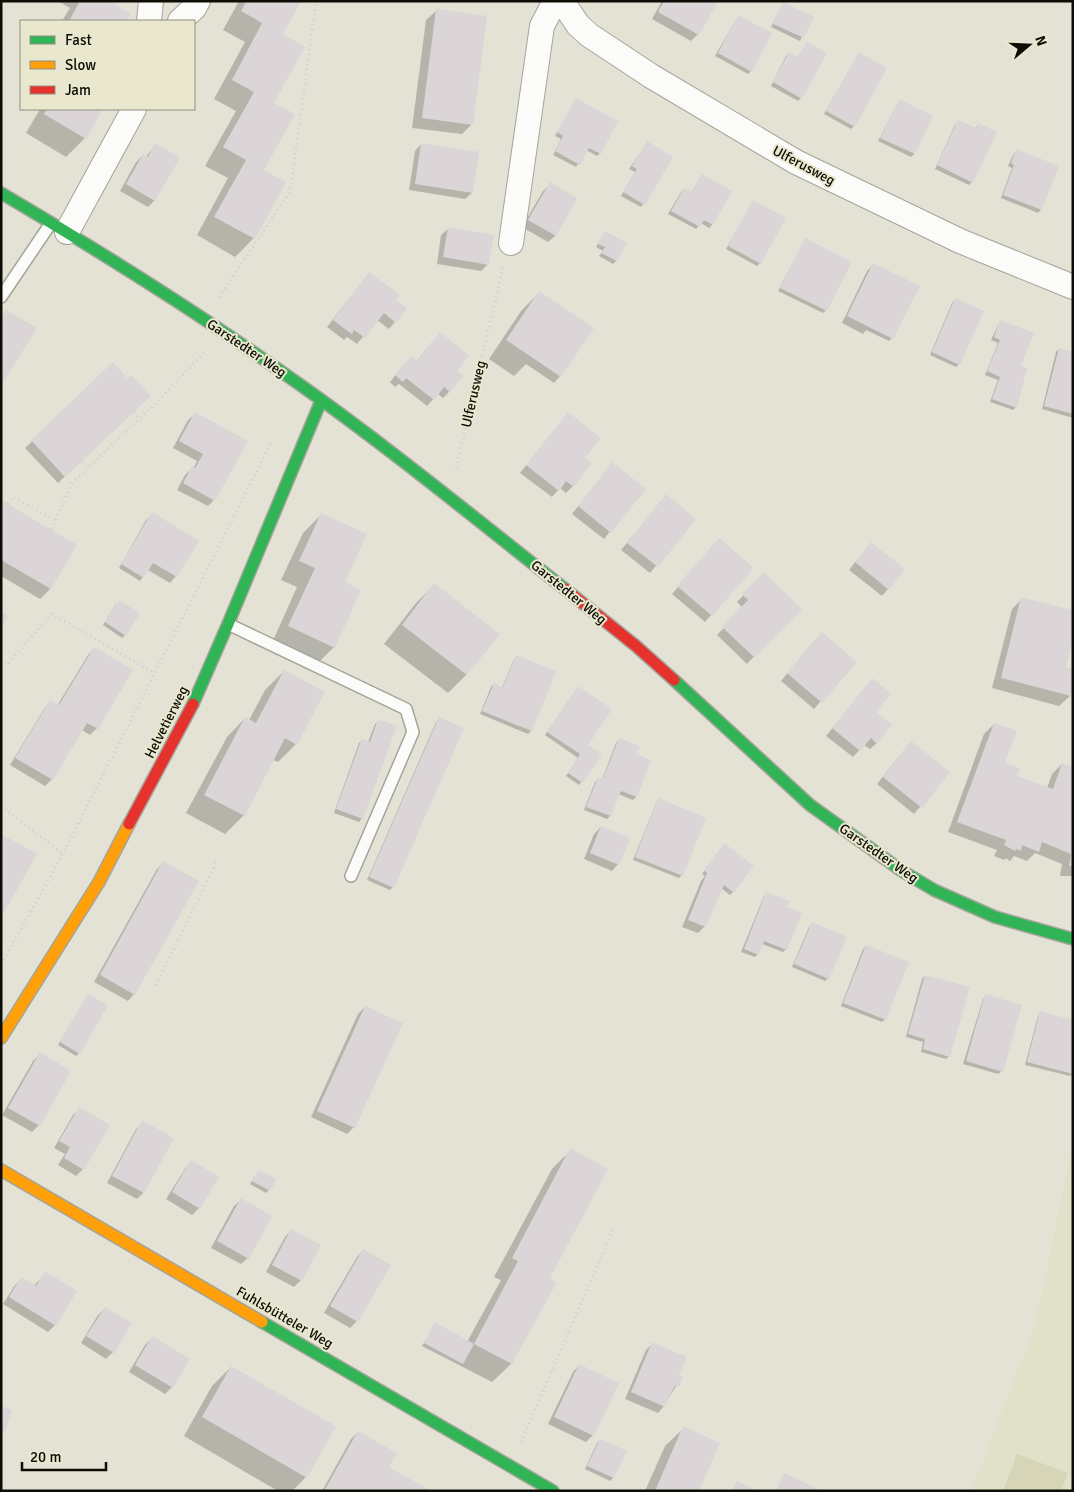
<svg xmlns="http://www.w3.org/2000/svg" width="1074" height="1492" viewBox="0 0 1074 1492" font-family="Signika,sans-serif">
<rect width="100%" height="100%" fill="#e3e2d5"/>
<path fill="#e1e0c8" d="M1073,1142V1491H971L1035,1326Z"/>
<path fill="#d7d5b7" d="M1017,1454L1068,1473L1061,1491H1003Z"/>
<path fill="#0003" d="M58,1H108L129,14L125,21H62L70,8Z
M239,1H300L281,35L254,238L235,257L197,235L228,178L205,166L236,111L214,99L245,42L223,30Z
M662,1H717L698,34L691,41L652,19Z
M783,4L812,17L800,41L771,27Z
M437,10L472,124L462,134L412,128L426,20Z
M738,16L751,71L748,74L715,56Z
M807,43L801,98L798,101L771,86L786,56L789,53L797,58Z
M859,53L854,126L851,129L824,114Z
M576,100L600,153L597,156L586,150L576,167L553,155L561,139L555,136Z
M900,101L932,116L914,154L911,157L878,141L897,104Z
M40,109H102L85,138L66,157L26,133Z
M958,122L975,128L978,125L972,182L969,185L935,169L955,125Z
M647,143L671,157L641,207L621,196L635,172L629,169Z
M421,144L472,193L465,199L409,190L415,151Z
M155,145L179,158L154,201L148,207L120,191L136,162L143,155L146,157Z
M1017,150L1041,210L1038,213L1001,198L1012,168L1008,166L1014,153Z
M702,175L731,192L712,225L709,228L701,223L696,229L668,214L681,192L684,189L691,193Z
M550,184L575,199L555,236L548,242L522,227L543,191Z
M753,202L760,263L757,266L726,249Z
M448,229L488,264L481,271L437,264L441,235Z
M605,232L616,261L613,264L599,256L603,251L596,247Z
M805,240L826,310L823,313L778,291Z
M874,264L892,338L889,341L866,330L863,334L842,323L867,271Z
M369,273L395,300V322L389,329L377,320L357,344L347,337L344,340L327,327Z
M540,292L560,376L554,383L526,364L514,376L489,359L521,311Z
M955,300L959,364L956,367L930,355L952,303Z
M1001,322L1019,367L1016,407L1013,410L990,402L998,380L985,375L998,343L991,340L998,325Z
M433,341L456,371L450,391L443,398L438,394L427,406L399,384L395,387L390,382L404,364L416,362Z
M1059,349L1073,353V418L1042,409L1056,352Z
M113,364L127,380L149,396L58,483L25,448Z
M195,414L214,500L208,506L177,490L185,475L192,468L193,469L197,461L173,448L188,420Z
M568,414L584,458L573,486L566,493L560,488L552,497L520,473Z
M612,464L644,489L604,539L572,514Z
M666,496L695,519L650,573L621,550Z
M1,501L76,545L50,589L40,599L1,576Z
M152,514L176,576L170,583L148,570L140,581L119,568L146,520Z
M321,515L343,583L334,647L315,666L271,645L297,587L281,580L303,533Z
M713,546L752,568L705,622L672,594Z
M864,551L888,589L882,596L849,570Z
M764,574L800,609L747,664L717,635L743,608L737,602Z
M434,585L498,634L466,675L448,693L384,644L416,603Z
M1022,599L1073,683L1070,696L1059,706L992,688L1012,609Z
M116,604L125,635L122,638L103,625Z
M815,640L855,662L814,709L781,681Z
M94,649L132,671L97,728L90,735L82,730L52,779L45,786L10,765L44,709L50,702L57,706L88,655Z
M517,656L555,672L531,731L528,734L480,714L491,687L494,684L502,688L514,659Z
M284,671L296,744L278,762L273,760L244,815L225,834L186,813L227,737L245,718L249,720L265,690Z
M866,687L877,743L870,749L864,745L853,757L826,736Z
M575,691L586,745L600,755L579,785L566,776L578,758L545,735Z
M439,719L393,887L390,890L367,880L436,722Z
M378,721L362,818L359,822L334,813L359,743L362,740L368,742L375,724Z
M994,724L1004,764L1016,777L1047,788L1052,774L1062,764L1073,768V876H1060L1062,864L1035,853L1027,861L1014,856L1010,861L1006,858L1004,860L994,856L997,850L948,832L984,734Z
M619,740L635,755L650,761L636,797L633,800L618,794L610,816L607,819L584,810L595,782L598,779L602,780L616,743Z
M905,749L949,772L914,814L877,784Z
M659,800L682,875L679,878L633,860L656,803Z
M601,827L618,864L612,871L584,859L594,834Z
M722,848L733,892L730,895L721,888L705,926L698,933L682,927L701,881L705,876L702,874Z
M163,863L134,994L128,1001L94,982L157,869Z
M767,893L786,949L783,952L762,944L758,954L755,957L741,952L764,896Z
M812,924L828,978L825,981L792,967L809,927Z
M866,946L885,1019L882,1022L841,1006L863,949Z
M925,976L949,1056L946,1059L921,1052L923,1042L906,1037L922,979Z
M88,995L79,1053L76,1056L58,1045Z
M986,996L1002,1071L998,1074L963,1064L983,999Z
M365,1007L354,1127L347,1134L311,1117L358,1014Z
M1041,1013L1073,1021V1074L1070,1076L1025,1065L1038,1016Z
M40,1054L39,1125L32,1132L2,1115L33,1061Z
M79,1109L83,1169L76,1176L58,1165L65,1154L54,1148L73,1115Z
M143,1122V1193L137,1199L107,1183L136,1129Z
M571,1150L548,1279L555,1283L511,1364L492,1382L422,1346L435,1324L467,1342L501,1280L494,1277L552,1169Z
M191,1162L199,1208L192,1215L166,1199L185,1169Z
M258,1171L269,1190L266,1193L250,1184Z
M241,1200L248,1258L241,1264L211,1248L234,1206Z
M291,1230L301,1280L294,1287L266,1272L285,1237Z
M363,1250L389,1266L357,1321L350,1328L324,1313L357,1257Z
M45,1273L55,1325L48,1332L3,1304L15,1285L22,1278L34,1286Z
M105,1308L113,1352L106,1359L81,1343L98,1315Z
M152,1338L172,1387L165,1394L129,1372L145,1345Z
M653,1343L678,1376L681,1378L664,1406L658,1413L625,1399L646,1350Z
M579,1365L593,1435L586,1442L548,1424L573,1372Z
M231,1367L334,1427L306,1477L292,1491H278L184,1436L212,1386Z
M684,1428L698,1491H645L665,1446Z
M358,1432L387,1467L429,1491H322L351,1439Z
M600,1440L613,1478L610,1481L585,1469L597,1443Z"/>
<path fill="#dbd5d8" d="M80,1H109L131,14L126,21H69Z
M246,1H301L283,34L305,47L274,103L295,114L264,170L286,182L255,239L214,217L246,160L223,147L254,92L232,80L262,23L241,11Z
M664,1H718L699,35L658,12Z
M783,2L814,17L804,38L773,24Z
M436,9L487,16L473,125L422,118Z
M738,15L772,33L752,72L718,53Z
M807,42L827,53L802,99L773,82L789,52L798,57Z
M859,52L887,68L855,127L826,111Z
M576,98L618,121L601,154L589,148L580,165L555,151L563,136L557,132Z
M899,99L933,116L915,154L880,138Z
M47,109H103L86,139L44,114Z
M958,120L976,128L978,123L997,132L973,183L937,165Z
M647,141L673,157L645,205L623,192L637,169L632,166Z
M155,143L180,158L155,201L126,184L143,154L148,157Z
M421,143L479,152L473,193L415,184Z
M1016,149L1059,166L1042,210L1003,195L1014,165L1011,163Z
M702,174L732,191L713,225L704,220L700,227L671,211L684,188L692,192Z
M550,182L577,198L556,236L528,220Z
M753,200L786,218L761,264L728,246Z
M448,227L494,235L489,265L443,257Z
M605,231L627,243L617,261L601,253L605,247L598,244Z
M805,238L852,262L827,311L780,288Z
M873,263L920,286L893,339L847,316Z
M369,272L400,295L396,300L407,308L396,323L384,313L365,338L354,330L352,334L333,320Z
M539,291L594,328L561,377L506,340Z
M955,298L984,311L960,365L932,352Z
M6,310L37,328L1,386V318Z
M1000,320L1034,333L1021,366L1027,368L1017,408L992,399L1000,377L987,371L1000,340L994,337Z
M440,332L469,356L457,371L464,376L450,392L444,387L434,400L406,378L403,382L395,375L411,356L417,361Z
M1059,348L1073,352V414L1044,406Z
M113,362L127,378L131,375L151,396L65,477L31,440Z
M195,412L248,441L215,501L183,483L192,466L195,468L203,454L179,441Z
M568,412L601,438L585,458L592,463L574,487L566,481L559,491L526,465Z
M612,462L646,489L611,533L578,506Z
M666,494L696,519L658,567L627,543Z
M1,500L77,545L51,589L1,560Z
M152,512L199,541L177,577L153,563L144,578L121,564Z
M321,513L367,534L345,582L361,590L335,648L288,626L315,568L299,561Z
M719,538L754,568L712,616L677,586Z
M871,542L905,569L889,590L855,562Z
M764,572L802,609L755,658L722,627L748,600L742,594Z
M434,583L500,634L467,675L402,625Z
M1021,597L1073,610V639L1066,667L1073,669V688L1071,696L1001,678Z
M119,600L140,613L126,636L105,622Z
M1,612L8,616L1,627Z
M822,632L857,662L822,703L787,673Z
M94,647L133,670L98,729L87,723L53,780L15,758L50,700L59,705Z
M516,655L556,671L532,731L482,711L494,683L503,687Z
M284,670L325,692L297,745L285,738L245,816L204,795L245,717L256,723Z
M872,678L891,693L876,712L892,725L877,744L871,738L860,751L832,728Z
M578,686L612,709L588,745L602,754L583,783L568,773L580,754L547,732Z
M439,717L464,728L394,888L369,877Z
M378,719L397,726L363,819L336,809L362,738L370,742Z
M994,723L1017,731L1005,763L1020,768L1017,776L1053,789L1062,763L1073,767V866H1069L1071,854L1042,842L1039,852L1022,845L1021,851L1016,849L1015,851L1004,845L1006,840L957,822Z
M619,738L640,746L636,754L651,760L637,797L621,791L611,816L586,807L598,777L603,779Z
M911,741L950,772L922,808L883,777Z
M658,798L706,818L683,876L635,857Z
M601,826L630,838L619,865L590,853Z
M1,834L37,854L1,918Z
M724,843L754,866L734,893L724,885L706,927L688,920L707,873L704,870Z
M163,861L199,881L135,995L100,975Z
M766,892L790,901L787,907L802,913L787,950L764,941L759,955L744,949Z
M812,922L847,937L829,979L794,964Z
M866,945L909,962L886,1020L843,1003Z
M925,975L970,987L950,1057L923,1049L925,1039L908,1034Z
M88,994L108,1005L80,1054L60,1042Z
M985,994L1022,1005L1003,1072L966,1061Z
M365,1006L403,1023L355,1128L317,1111Z
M1040,1011L1073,1020V1074L1027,1062Z
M40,1052L71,1071L40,1126L8,1108Z
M79,1107L110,1125L84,1170L64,1158L70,1147L59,1141Z
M142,1120L174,1138L144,1193L112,1176Z
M570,1148L608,1169L550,1278L557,1282L512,1364L474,1344L518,1261L512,1258Z
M191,1160L219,1177L200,1209L172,1192Z
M258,1170L277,1179L270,1191L252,1181Z
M241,1198L272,1216L249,1259L217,1241Z
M291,1229L321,1245L302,1281L272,1265Z
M363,1249L391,1265L358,1322L330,1306Z
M45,1271L77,1291L56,1326L9,1297L21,1277L36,1286Z
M105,1307L132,1323L114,1353L86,1336Z
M435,1322L474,1344L463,1364L424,1343Z
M152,1336L190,1359L173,1388L135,1365Z
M652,1342L687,1357L679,1375L683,1377L679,1387L675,1385L665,1407L631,1392Z
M579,1364L619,1383L594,1436L554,1417Z
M231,1366L336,1426L307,1478L202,1417Z
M1,1406L12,1410L5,1433L1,1432Z
M683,1426L720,1443L699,1491H655Z
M358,1431L397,1453L389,1467L431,1491H324Z
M600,1439L627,1451L614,1478L587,1466Z
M784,1473L822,1491H776Z
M737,1481L757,1491H732Z"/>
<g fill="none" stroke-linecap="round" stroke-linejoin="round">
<g stroke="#a5a49a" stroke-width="14">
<path id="lane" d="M1,297L51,223
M228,624L406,709L413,732L351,876"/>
</g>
<g stroke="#a5a49a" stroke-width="26">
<path id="street" d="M562,1L578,25L589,35L651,76L796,162L960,241L1073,287
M149,21L151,1
M180,21L194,8L198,1
M67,232L134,109
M511,243L542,26L553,5L559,1"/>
</g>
<g stroke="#a5a49a" stroke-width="14">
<path id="fast" d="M1,193C103,253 203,316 299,384C391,449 477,520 565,589
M674,680L810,805L902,871L934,890L995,917L1073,939
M193,704L228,624L321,401
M262,1322L553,1491"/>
</g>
<g stroke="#a5a49a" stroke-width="14">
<path id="slow" d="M1,1038L99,882L129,824
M1,1170L262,1322"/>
</g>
<g stroke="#a5a49a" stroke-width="14">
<path id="jam" d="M565,589L636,646L674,680
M129,824L193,704"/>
</g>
<path stroke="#cfcecb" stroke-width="3" stroke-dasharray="1 4" stroke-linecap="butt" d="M219,297L290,192L316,1
M134,412L139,418
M82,462L87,467
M456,468L503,267
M8,504L13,497L55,520
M51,529L73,482L157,402L204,353
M1,660L7,665L52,614L154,673
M1,806L63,854
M1,964L63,854L272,441
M156,985L217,861
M521,1442L613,1229"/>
<use href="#lane" stroke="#fbfbf9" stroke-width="11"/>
<use href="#street" stroke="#fbfbf9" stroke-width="24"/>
<use href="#fast" stroke="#30b455" stroke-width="11"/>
<use href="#slow" stroke="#ff9f0a" stroke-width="11"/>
<use href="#jam" stroke="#e5322d" stroke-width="11"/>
</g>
<g text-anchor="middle" stroke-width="4" stroke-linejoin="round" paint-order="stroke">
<g font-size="14" fill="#0d0c05" stroke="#e9e8cf">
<text transform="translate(804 165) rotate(28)" y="5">Ulferusweg</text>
<text transform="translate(247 348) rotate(34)" y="5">Garstedter Weg</text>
<text transform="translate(473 394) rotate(-77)" y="5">Ulferusweg</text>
<text transform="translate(569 592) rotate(39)" y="5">Garstedter Weg</text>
<text transform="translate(166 722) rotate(-63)" y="5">Helvetierweg</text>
<text transform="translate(879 853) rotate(35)" y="5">Garstedter Weg</text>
<text transform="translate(285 1317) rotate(30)" y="5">Fuhlsbütteler Weg</text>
</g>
</g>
<rect width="1074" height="1492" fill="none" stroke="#0d0c05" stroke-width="5"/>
<rect x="20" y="20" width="175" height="90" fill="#e9e8cf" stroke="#91907e"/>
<rect x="30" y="36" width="25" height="8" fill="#30b455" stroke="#91907e"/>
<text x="65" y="45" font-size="15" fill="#0d0c05">Fast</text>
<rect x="30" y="61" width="25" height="8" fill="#ff9f0a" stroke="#91907e"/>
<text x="65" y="70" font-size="15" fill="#0d0c05">Slow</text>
<rect x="30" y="86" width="25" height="8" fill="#e5322d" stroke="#91907e"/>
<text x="65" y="95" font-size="15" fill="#0d0c05">Jam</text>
<g transform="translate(1029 45) rotate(71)" stroke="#e9e8cf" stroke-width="4" paint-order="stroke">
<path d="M0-4L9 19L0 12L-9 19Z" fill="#0d0c05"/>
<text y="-8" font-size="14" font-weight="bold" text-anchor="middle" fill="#0d0c05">N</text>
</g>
<path d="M22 1462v8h84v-8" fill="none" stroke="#0d0c05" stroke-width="2.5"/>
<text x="30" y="1462" font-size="15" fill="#0d0c05" stroke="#e9e8cf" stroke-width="4" paint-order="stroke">20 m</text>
</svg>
